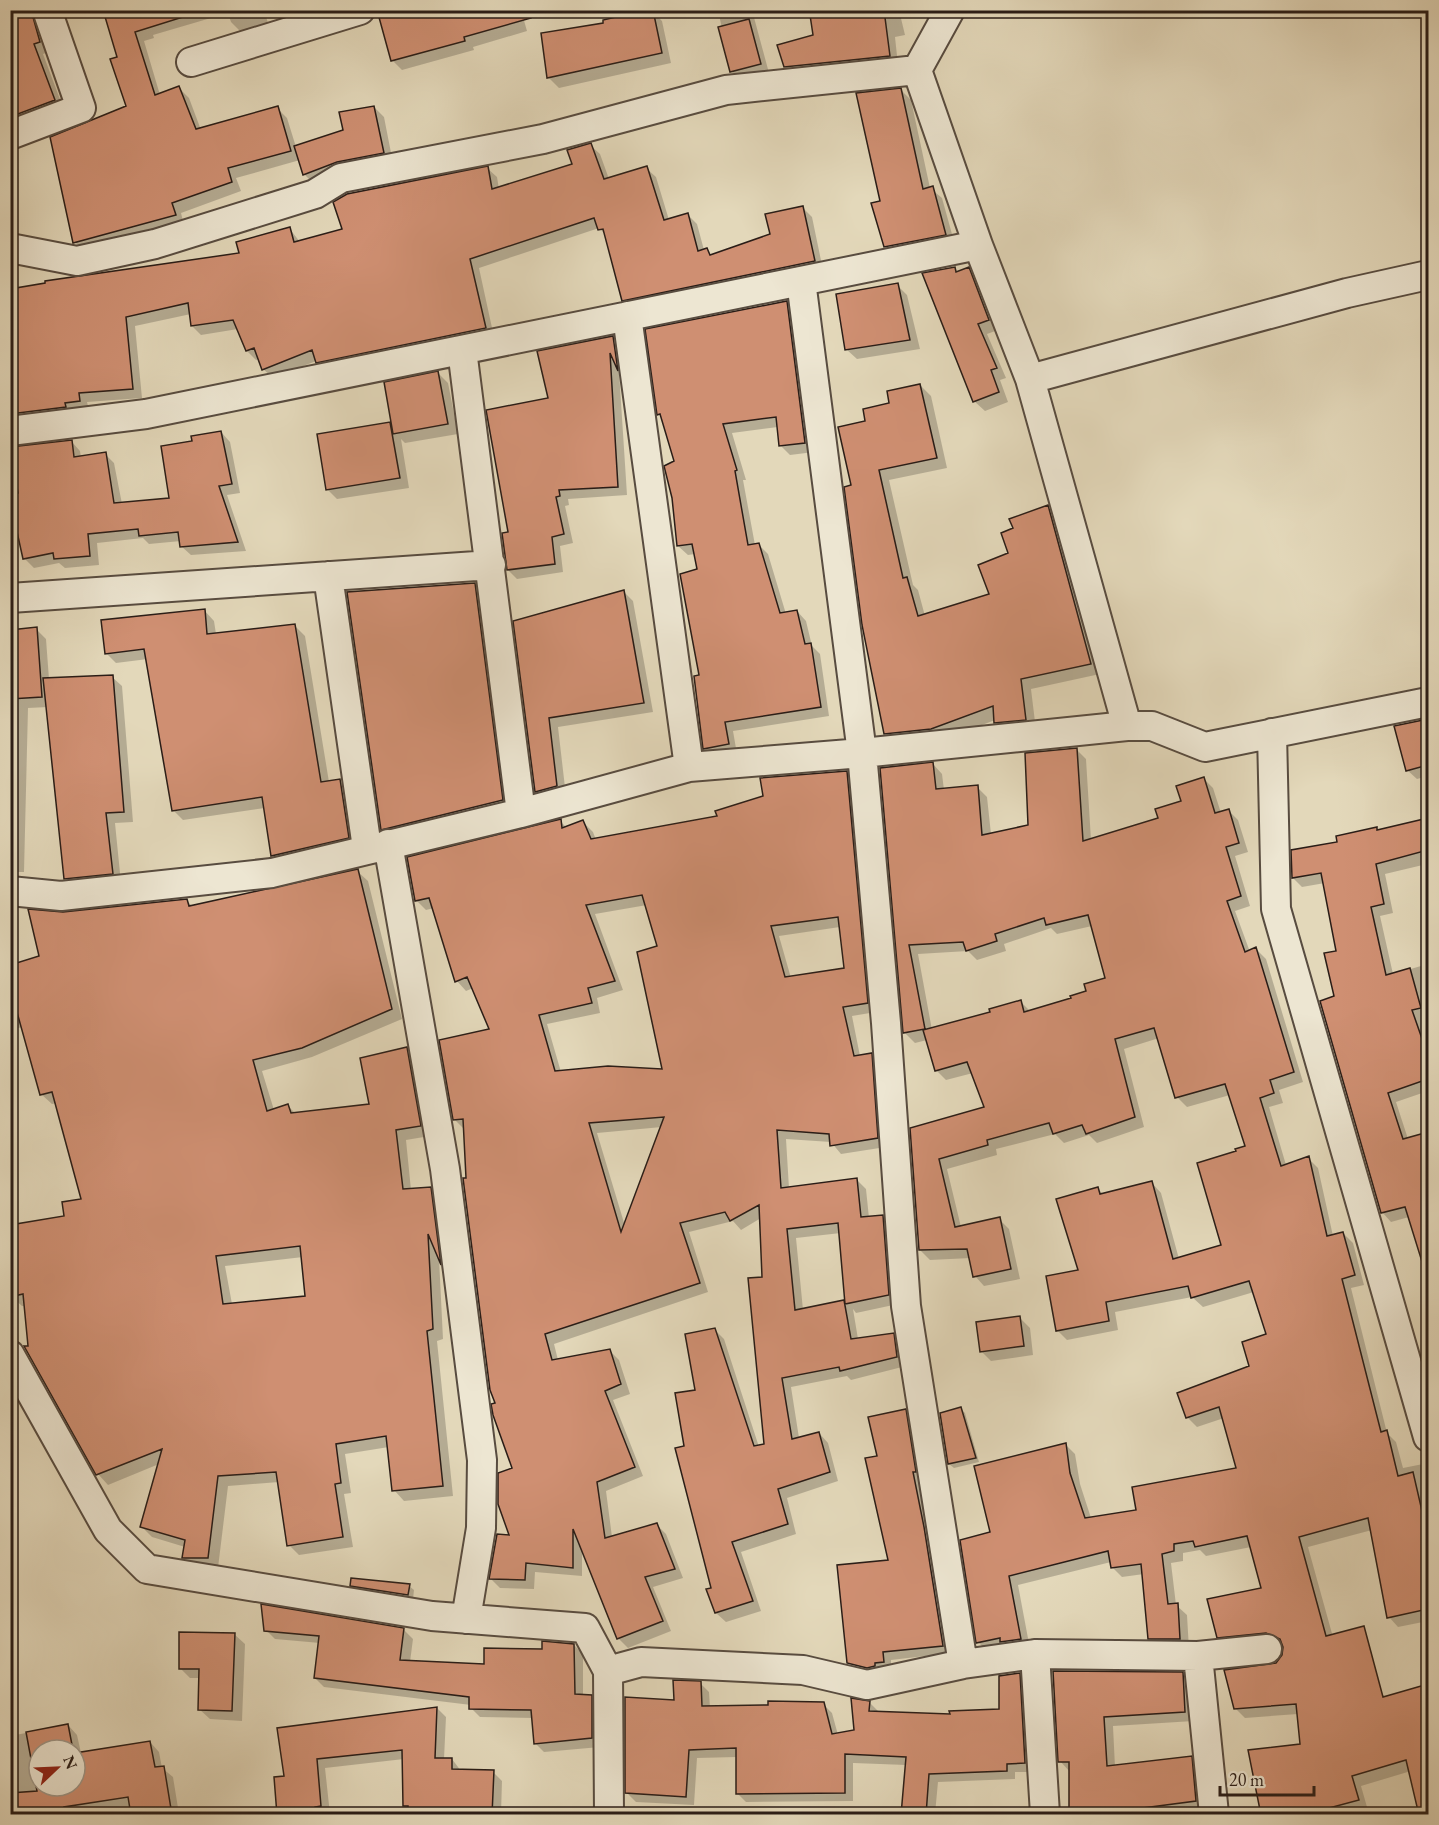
<svg xmlns="http://www.w3.org/2000/svg" width="1439" height="1825" viewBox="0 0 1439 1825" font-family="'EB Garamond',serif">
<rect width="100%" height="100%" fill="#e3d8ba"/>
<filter id="stains"><feTurbulence type="fractalNoise" baseFrequency=".00333" numOctaves="4"/><feColorMatrix values="0 0 0 0 .2 0 0 0 0 .09 0 0 0 0 .02 0 0 0 .5 -.17"/></filter>
<radialGradient id="worn" r=".72"><stop offset=".6" stop-color="#630" stop-opacity="0"/><stop offset="1" stop-color="#630" stop-opacity=".3"/></radialGradient>
<path fill="#0003" fill-rule="evenodd" d="M10,10H37L49,52L43,54L64,110L10,133Z
M105,10H264L268,23L241,32L231,22L228,13L153,35L154,38L144,41L160,95L179,88L189,98L201,130L277,108L287,118L296,147L345,131L374,107L384,117L393,163L315,185L305,175L300,160L236,178L241,191L181,213L184,225L84,252L75,242L127,107L119,58Z
M521,10L527,31L473,47L474,50L402,70L393,61L379,12Z
M718,10H752L769,73L740,80L731,71Z
M810,10H899L905,35L895,37L898,65L794,76L785,67L815,36Z
M1248,10H1262L1250,13Z
M652,11L662,21L671,63L559,88L549,78Z
M901,90L911,100L930,188L942,198L955,245L895,257L885,247L881,202Z
M590,145L600,154L609,179L646,168L656,177L669,220L688,215L697,224L704,250L712,256L772,235L802,207L812,217L823,270L633,309L623,300L607,236L599,228L479,268L494,337L327,371L316,361L273,378L263,369L259,359L256,360L247,351L238,329L201,335L192,326L191,314L135,326L142,398L87,402L89,410L10,429V291L241,254L289,228L300,242L344,230L487,168L497,177L499,189L574,165Z
M954,268L958,272L968,269L979,279L998,330L987,334L1006,378L1000,380L1008,402L985,411L974,401Z
M897,285L907,295L920,349L857,359L846,349Z
M786,302L796,312L814,452L790,455L781,446L778,427L732,433L746,480H743L755,545H759L768,554L786,614L797,611L806,621L812,646L820,654L829,716L733,731L737,754L714,758L705,749L699,571L695,554L688,555L678,546L676,462L663,419L659,414Z
M613,338L622,347L626,377L619,371L627,495L568,499L569,505L565,506L573,543L560,546L563,572L517,579L508,570L510,533L549,399Z
M438,373L448,383L458,434L405,443L401,439L409,488L337,499L327,489L390,423L394,428Z
M920,385L931,396L947,468L889,480L913,585L918,590L925,616L991,595L1010,554L1014,529L1048,507L1059,518L1100,674L1031,689L1036,730L1007,733L995,720L943,740L896,744L885,733L853,486L867,422Z
M221,432L230,442L240,493L227,495L246,551L191,555L181,546V541L149,544L143,538L97,543L99,565L65,568L59,563L34,568L25,559L19,531L10,532V447L71,441L80,451L81,458L105,454L114,463L122,504L171,500L194,442Z
M474,584L487,596L514,812L395,841L382,829Z
M623,591L633,601L653,712L558,727L566,796L546,801L536,791L515,622Z
M204,610L214,621L216,634L295,626L305,636L329,782L340,781L350,791L358,848L282,866L272,856L265,808L183,820L173,810L148,659L116,663L106,653Z
M36,629L46,639L49,679L112,677L122,686L133,822L115,823L121,883L75,888L66,878L48,707L28,708L24,872H10V638Z
M1428,720V776L1417,779L1407,770L1396,727Z
M1076,749L1086,759L1091,840L1159,819L1183,802L1203,778L1213,788L1221,813L1229,811L1238,820L1248,852L1235,856L1250,906L1235,911L1250,952L1256,949L1266,959L1303,1082L1279,1090L1283,1103L1269,1107L1286,1165L1308,1158L1318,1168L1333,1236L1343,1233L1353,1243L1364,1285L1351,1288L1387,1433L1396,1442L1403,1468L1428,1463V1621L1398,1627L1389,1617L1372,1530L1308,1547L1341,1666L1386,1697L1428,1685V1814H1415L1420,1813L1411,1771L1361,1786L1369,1814H1262L1301,1745L1298,1714L1245,1718L1235,1708L1278,1663L1285,1648L1277,1642L1228,1647L1218,1637L1262,1589L1251,1547L1206,1556L1200,1550L1183,1553V1561L1171,1563L1176,1605L1187,1615L1189,1649L1159,1648L1149,1638L1144,1574L1122,1577L1112,1567L1111,1562L1018,1585L1030,1649L988,1652L978,1642L992,1533L1065,1444L1075,1454L1080,1484L1091,1518L1138,1512L1238,1469L1224,1418L1197,1427L1188,1418L1179,1394L1251,1367L1268,1335L1254,1292L1203,1307L1192,1297L1115,1312L1118,1330L1067,1340L1057,1330L1080,1272L1097,1188L1104,1195L1152,1183L1161,1193L1179,1259L1222,1246L1238,1152L1247,1147L1230,1095L1187,1107L1177,1097L1159,1038L1124,1049L1144,1127L1097,1143L1089,1135L1064,1143L1055,1134L996,1149L997,1155L947,1169L961,1227L999,1219L1009,1229L1020,1279L984,1286L975,1276L971,1258L930,1260L920,1250L912,1129L986,1108L973,1073L946,1080L936,1070L927,1040L915,1043L905,1033L881,769L933,764L942,774L944,790L977,787L987,797L991,834L1030,826ZM1092,926L1107,979L1088,992L1031,1012L1020,1001L992,1013L932,1030L918,954L968,951L977,960L1006,951L1004,944L1051,928L1057,934Z
M846,772L856,782L876,1012L852,1016L860,1056L871,1055L881,1064L886,1147L841,1154L831,1142L786,1139L789,1188L856,1179L866,1189L869,1218L882,1216L892,1226L898,1304L856,1313L853,1309L858,1339L893,1335L903,1344L906,1366L851,1380L847,1376L791,1387L799,1438L819,1433L828,1443L838,1481L787,1498L796,1534L741,1552L761,1611L726,1622L716,1613L686,1447L697,1391L714,1329L724,1339L759,1447L765,1445L761,1218L741,1230L733,1221L689,1232L708,1292L554,1344L558,1360L609,1350L619,1360L630,1394L613,1400L643,1476L606,1491L612,1537L656,1524L666,1534L683,1578L653,1587L671,1631L628,1648L619,1639L582,1548V1576L535,1572L534,1589L500,1588L491,1579L512,1536L514,1469L497,1405L468,1179L465,1130L455,1120L491,1030L473,988L466,991L457,981L434,908L426,910L416,900L560,821L567,828L583,822L593,832L596,840L719,817ZM647,905L658,947L664,1071L561,1072L547,1024L600,1013L597,998L623,990L595,914ZM840,927L846,969L791,978L779,936ZM662,1127L625,1226L597,1133ZM841,1233L847,1305L843,1301L803,1310L796,1238Z
M1428,819V871L1427,864L1385,874L1393,913L1380,916L1393,974L1428,964V1091L1396,1102L1408,1139L1428,1133V1239L1423,1241L1409,1217L1391,1222L1382,1212L1336,997L1337,952L1325,883L1302,887L1293,878L1339,843L1376,829L1379,832Z
M357,871L368,881L402,1019L312,1057L262,1071L274,1110L288,1106L296,1114L371,1106L406,1049L417,1059L430,1136L406,1140L411,1190L430,1188L440,1199L450,1272L439,1258L443,1339L437,1341L453,1496L404,1501L394,1490L389,1447L345,1454L351,1493L344,1494L353,1547L299,1555L289,1545L279,1482L228,1486L218,1568H194L184,1558L185,1547L152,1537L142,1527L159,1464L108,1485L98,1474L26,1347H30L26,1306H22L11,1296L65,1217L83,1201L57,1103L52,1104L41,1094L24,1027L10,1029V966L41,957L63,914L186,900L193,907ZM303,1257L307,1297L232,1304L225,1266Z
M1020,1318L1030,1328L1033,1355L991,1361L981,1351Z
M1428,1322V1344L1423,1323Z
M960,1408L965,1413L979,1462L954,1468L949,1464Z
M905,1410L913,1419L951,1653L891,1660V1670L857,1671L848,1663L890,1561L879,1457Z
M352,1585L409,1586L414,1590L413,1599L356,1590Z
M266,1630H404L413,1639L410,1662L485,1666L574,1645L583,1654V1696H591L600,1705V1747L544,1752L535,1743L533,1718L480,1717L471,1708V1705L324,1687L315,1678L320,1643L275,1639Z
M234,1634L245,1644L242,1721L210,1719L199,1709L201,1678H190L180,1668Z
M1054,1672L1182,1674L1192,1684L1194,1721L1113,1726L1115,1767L1191,1758L1201,1767L1200,1814H1077L1070,1808V1772L1060,1761Z
M1019,1674L1028,1683L1034,1772H1015V1779L938,1782L935,1814H902L906,1765L853,1763V1801L746,1802L737,1793V1757L697,1758L694,1805L636,1802L627,1793L675,1701L700,1683L709,1692L710,1708L823,1704L832,1713L838,1735L855,1731L870,1703L879,1712L951,1716L1001,1710Z
M437,1708L446,1717L444,1759H452L461,1771L493,1772L502,1781L501,1814H409L404,1806V1759L325,1768L330,1814H208L278,1811L286,1778L279,1729Z
M68,1725L77,1735L81,1753L150,1742L159,1752L162,1768L173,1777L179,1814H10V1736ZM39,1750H75V1786H39Z"/>
<path fill="#cf8f72" stroke="#2a1d17" stroke-width="1.5" fill-rule="evenodd" d="M10,10H31L40,42L34,44L55,100L10,117Z
M103,10H182L183,17L135,32L155,95L179,86L196,129L278,106L291,151L228,168L232,182L172,203L176,215L73,243L50,137L126,106L110,59L117,57Z
M377,10H530L531,18L464,37L465,41L391,61Z
M646,10H653L662,53L547,78L541,33L603,23V20Z
M835,10H884L890,56L784,67L777,45L813,35L810,15Z
M749,19L761,64L730,72L718,27Z
M901,88L923,189L933,186L946,235L884,247L871,203L880,201L856,93Z
M374,106L384,153L337,162L303,175L294,146L343,130L339,112Z
M591,143L604,179L647,166L664,220L688,213L698,251L707,248L710,255L770,234L765,214L803,206L815,261L622,301L603,229L598,230L594,218L470,259L486,328L316,363L312,350L262,370L254,348L246,351L233,320L191,326L188,303L126,317L133,389L79,393L80,401L65,403L66,407L10,414V353L16,351L10,316V289L45,283V281L239,253L236,242L290,227L294,242L342,229L333,202L347,194L488,166L492,189L572,164L567,150Z
M955,267L956,272L969,267L989,320L978,324L997,368L991,370L999,392L973,402L922,273Z
M898,283L910,340L845,350L836,294Z
M787,301L805,443L779,446L776,417L723,424L737,470L735,471L748,545L759,543L780,613L797,610L805,644L811,643L821,707L725,722L729,744L703,749L694,676L699,675L680,574L697,569L692,544L677,546L672,498L664,466L674,461L660,414L657,415L645,329Z
M613,336L618,371L610,353L618,487L559,490L560,496L556,497L564,534L552,537L555,564L507,570L502,533L508,532L486,410L548,398L537,351Z
M438,371L448,424L393,434L384,382Z
M920,384L937,458L879,470L903,578L907,577L918,616L989,594L978,565L1008,553L1001,533L1013,528L1009,519L1048,505L1091,664L1021,679L1026,720L994,723L993,706L931,729L884,734L862,625L844,487L851,485L838,427L865,421L863,409L889,403L887,391Z
M390,422L400,478L326,490L317,434Z
M221,431L232,484L219,486L238,542L180,547L178,532L139,536L138,529L88,534L90,556L54,559L53,553L23,559L10,500V495L18,493L10,447L72,440L74,457L106,452L114,503L169,498L161,446L192,441L191,436Z
M475,583L503,800L381,830L347,592Z
M624,590L644,703L549,718L557,786L535,792L513,621Z
M205,609L207,634L295,624L321,782L340,779L349,838L271,856L262,797L172,811L144,649L105,654L101,620Z
M37,627L42,697L10,699V630Z
M113,675L124,812L106,813L113,874L64,879L43,678Z
M1428,719V765L1406,771L1394,726Z
M1077,748L1083,841L1158,818L1155,809L1181,801L1176,786L1204,777L1215,813L1229,809L1239,843L1226,847L1241,896L1227,901L1245,952L1256,947L1294,1072L1270,1080L1274,1093L1260,1098L1281,1166L1309,1156L1327,1236L1343,1232L1355,1275L1342,1279L1381,1432L1387,1430L1398,1476L1413,1472L1428,1537V1609L1387,1618L1368,1518L1299,1537L1326,1636L1364,1626L1383,1697L1428,1684V1810L1418,1811L1406,1760L1352,1776L1359,1800L1303,1815H1261L1248,1750L1300,1744L1296,1704L1234,1709L1224,1670L1276,1663L1282,1655L1283,1647L1280,1639L1266,1633L1217,1638L1207,1599L1261,1588L1247,1536L1195,1547L1193,1541L1174,1544V1551L1162,1554L1168,1604L1178,1603L1180,1639H1148L1141,1564L1111,1568L1108,1551L1009,1576L1021,1639L1000,1642V1638L976,1643L960,1540L990,1532L974,1466L1066,1443L1070,1473L1085,1518L1136,1510L1132,1487L1236,1468L1219,1407L1186,1418L1177,1393L1249,1366L1242,1342L1266,1334L1249,1281L1191,1298L1188,1286L1106,1302L1109,1321L1056,1331L1046,1276L1078,1270L1056,1199L1098,1187L1100,1194L1152,1181L1173,1259L1221,1245L1197,1163L1236,1151L1235,1149L1245,1146L1225,1084L1175,1098L1154,1028L1115,1039L1135,1117L1086,1134L1082,1125L1053,1134L1049,1123L987,1140L988,1145L939,1159L955,1227L1000,1217L1011,1269L973,1277L967,1249L919,1250L910,1128L984,1107L967,1062L935,1071L923,1030L990,1012L989,1009L1021,1000L1024,1012L1071,998L1070,996L1086,991L1084,984L1105,978L1088,915L1046,925L1044,918L995,934L997,941L966,951L963,942L909,945L925,1029L903,1033L880,768L933,762L936,789L978,785L982,835L1028,825L1025,753Z
M847,771L868,1003L843,1007L854,1056L872,1053L878,1138L830,1146L829,1134L777,1130L781,1188L857,1178L861,1217L883,1215L889,1295L845,1304L838,1223L787,1229L795,1310L844,1300L851,1339L894,1333L897,1357L840,1371L839,1367L782,1378L792,1439L819,1432L830,1472L778,1489L788,1524L732,1542L753,1601L715,1613L706,1589L711,1588L675,1448L684,1446L675,1393L695,1390L685,1334L715,1328L754,1446L764,1444L748,1278L762,1277L759,1205L730,1221L725,1212L680,1223L700,1283L545,1334L552,1360L610,1349L621,1384L605,1391L635,1467L597,1482L605,1538L657,1523L675,1569L645,1577L663,1621L617,1639L573,1529V1568L526,1563L525,1580L489,1579L497,1534L509,1535L498,1504V1473L512,1468L493,1415L491,1404L495,1403L490,1390L463,1178H466L463,1119L453,1120L439,1040L489,1029L467,977L455,982L429,898L415,901L407,857L561,819L562,828L583,820L591,839L717,816L715,811L763,796L760,778ZM642,895L657,946L637,952L662,1069L608,1066L555,1071L539,1015L592,1003L588,988L615,981L586,905ZM838,917L844,968L785,977L771,926ZM664,1117L621,1232L589,1123Z
M1428,818V850L1376,864L1384,904L1371,907L1386,975L1410,968L1421,1008L1412,1010L1428,1056V1079L1388,1093L1403,1139L1428,1132V1264L1423,1265L1405,1207L1381,1213L1320,1001L1334,996L1324,953L1336,951L1321,873L1292,878L1291,850L1337,842L1336,836L1377,827V830Z
M358,869L392,1009L302,1048L253,1060L267,1111L288,1104L291,1113L369,1104L360,1058L407,1047L421,1126L396,1130L403,1189L431,1187L441,1265L428,1234L433,1329L427,1331L443,1486L392,1491L386,1436L336,1444L341,1483L335,1484L343,1537L287,1546L276,1472L218,1476L208,1558H182L185,1540L140,1527L162,1449L96,1475L24,1346H28L23,1294L10,1297V1225L64,1216L62,1202L81,1199L52,1092L40,1095L10,987V965L39,956L28,909L63,912L187,899L189,906ZM300,1246L305,1296L223,1304L216,1256Z
M1020,1316L1024,1346L980,1352L976,1322Z
M961,1407L976,1458L948,1464L940,1413Z
M906,1409L916,1472H913L924,1527L943,1646L883,1652L884,1662L875,1663V1666L867,1668L847,1663L837,1565L888,1560L865,1458L877,1456L868,1417Z
M351,1578L410,1584L408,1595L350,1586Z
M261,1604L404,1628L400,1660L484,1664V1648L542,1649V1641L574,1644L575,1694L592,1695V1738L534,1744L531,1710L469,1709V1697L314,1678L319,1636L264,1631Z
M179,1632L235,1633L232,1711L198,1710L199,1669H179Z
M1053,1671L1183,1672L1185,1712L1104,1717L1107,1766L1192,1756L1196,1801L1135,1809L1069,1808V1762H1058Z
M1020,1673L1025,1763L1007,1764V1771L929,1774L926,1815H901L906,1757L845,1754V1793L736,1794V1748L689,1750L686,1797L625,1793V1697L674,1700L673,1680L701,1681L702,1706L768,1705V1701L824,1702L832,1734L854,1730L851,1698L870,1701L869,1711L950,1714L949,1711L999,1709V1676Z
M437,1707L435,1758H452V1769L494,1770L492,1815H408V1806H403L402,1750L317,1759L321,1806L315,1807L316,1815H277L274,1777L284,1776L277,1728Z
M68,1724L73,1750H39V1786H75V1753L150,1741L155,1767L164,1766L172,1815H131L128,1797L64,1807L65,1815H10V1793L37,1791L26,1732Z"/>
<g fill="none" stroke-linecap="round" stroke-linejoin="round">
<g stroke="#584c40" stroke-width="32">
<path id="minor" d="M950,10L917,70L978,245L1030,379L1127,726
M191,62L360,10
M10,135L81,108L47,10
M10,248L77,261L155,244L315,194L341,178L543,139L726,90L917,70
M801,281L862,753L886,1023L906,1306L963,1664
M627,316L689,767
M462,350L521,813
M1030,379L1347,293L1428,275
M10,431L146,414L978,245
M328,576L367,848
M10,598L491,565
M1272,733L1276,909L1428,1437
M388,844L445,1169L482,1460L481,1528L466,1619
M10,891L61,896L272,873L521,813L689,767L862,753L1127,726H1152L1205,747L1428,702
M10,1355L108,1530L147,1569L432,1616L585,1628L608,1671L609,1814
M1035,1654L1045,1814
M1198,1656L1214,1814
M608,1671L641,1662L803,1670L867,1685L963,1664L1035,1654L1198,1656L1267,1649"/>
</g>
<use href="#minor" stroke="#ede6d2" stroke-width="28"/>
</g>
<rect width="1439" height="1825" fill="none" stroke="#e3d8ba" stroke-width="36"/>
<rect x="12" y="12" width="1415" height="1801" fill="none" stroke="#2a1d17" stroke-width="3"/>
<rect x="18" y="18" width="1403" height="1789" fill="none" stroke="#2a1d17" stroke-width="1.5"/>
<g transform="translate(57 1768) rotate(67)"><circle r="28" fill="#ede6d2" stroke="#9f9687" stroke-width="1.5"/>
<path d="M0-4.5L10 22L0 15L-10 22Z" fill="#8f2418"/>
<text y="-9" font-size="16" font-weight="bold" text-anchor="middle" fill="#2a1d17">N</text>
</g>
<path d="M1220 1786v9h94v-9" fill="none" stroke="#2a1d17" stroke-width="3"/>
<text x="1229" y="1786" font-size="18" fill="#2a1d17" stroke="#ede6d2" stroke-width="4.5" paint-order="stroke">20 m</text>
<rect width="100%" height="100%" filter="url(#stains)"/>
<rect width="100%" height="100%" fill="url(#worn)"/>
</svg>
